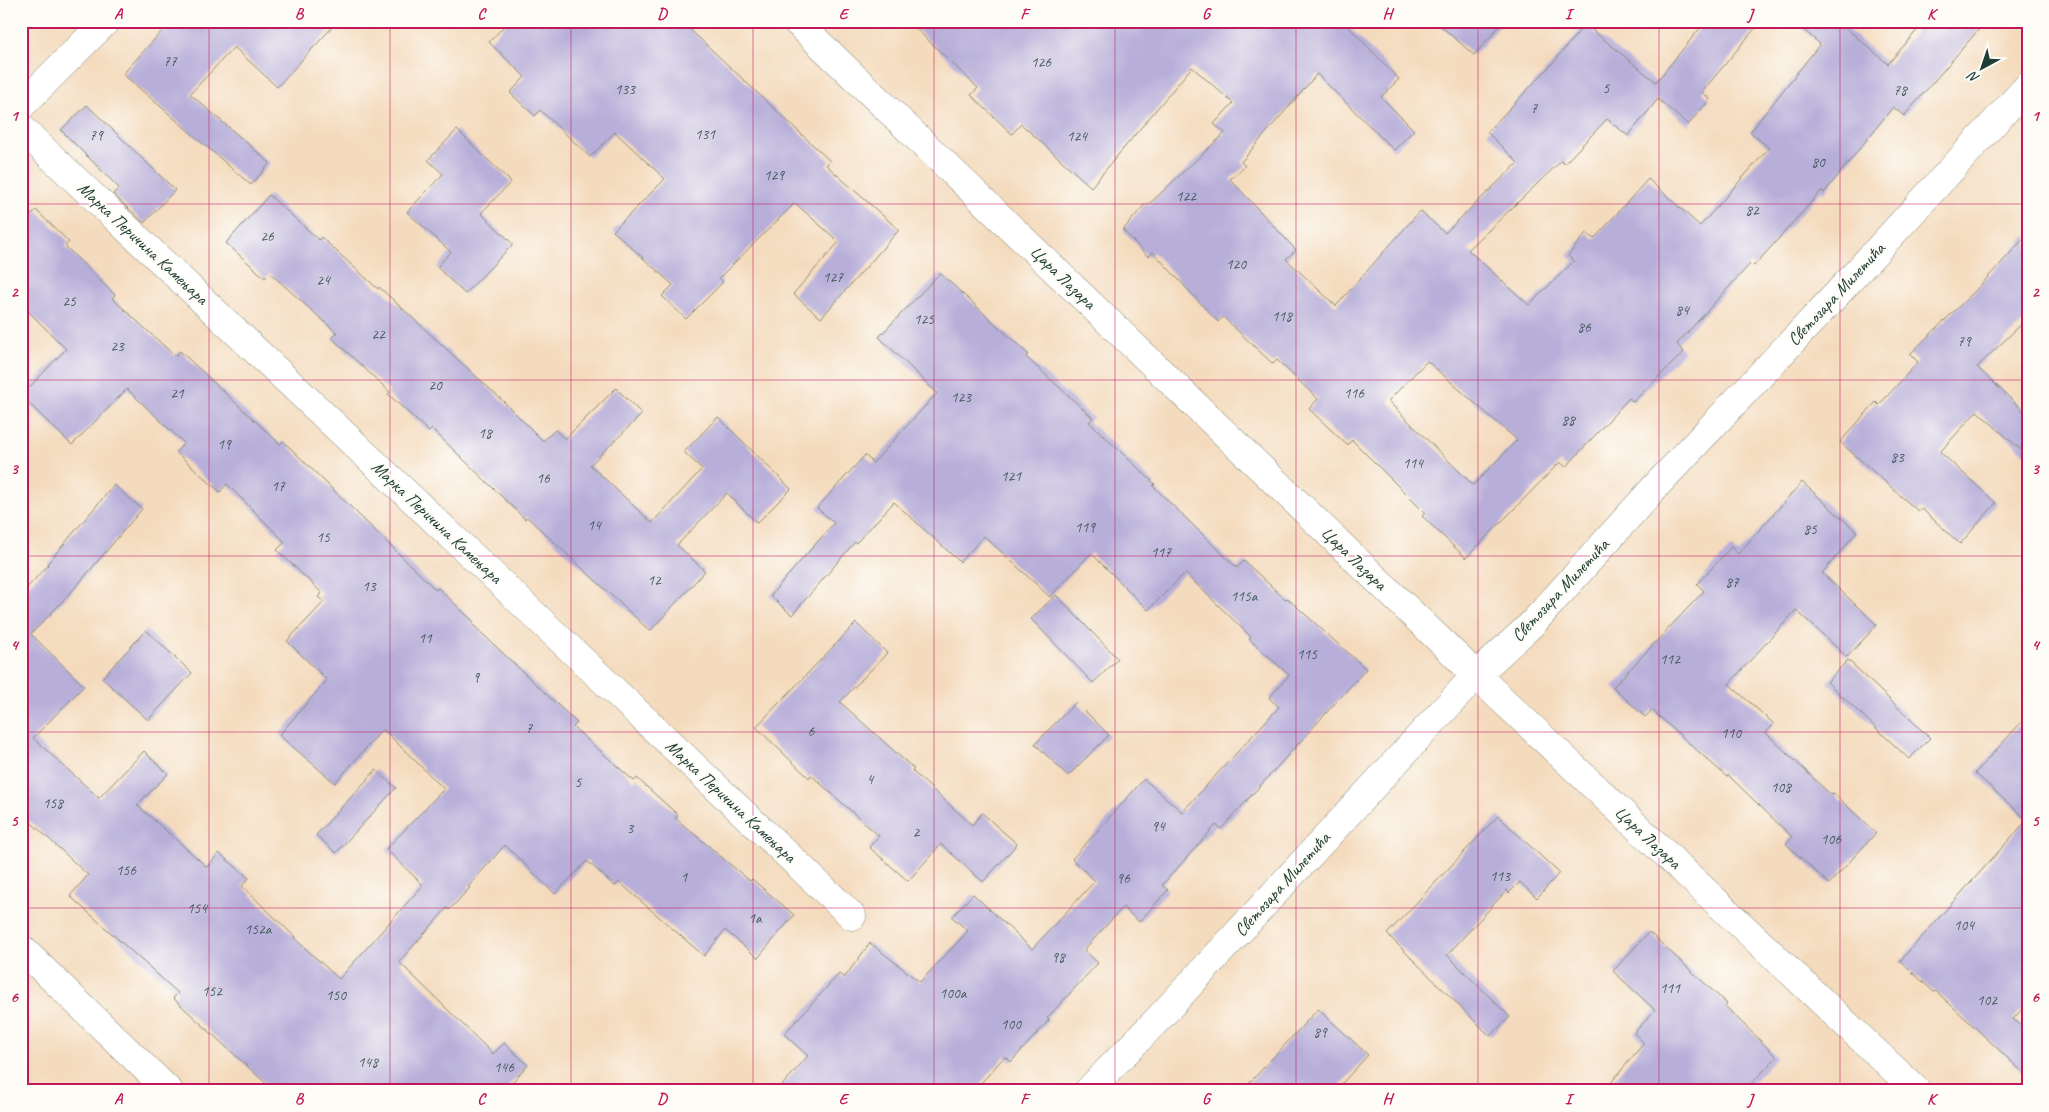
<svg xmlns="http://www.w3.org/2000/svg" width="2049" height="1112" viewBox="0 0 2049 1112" font-family="Caveat,sans-serif">
<rect width="100%" height="100%" fill="#fdfcf7"/>
<filter id="ink" filterUnits="userSpaceOnUse"><feTurbulence type="fractalNoise" baseFrequency=".02" numOctaves="2"/><feDisplacementMap in="SourceGraphic" scale="10" xChannelSelector="R" yChannelSelector="G"/><feConvolveMatrix kernelMatrix="1 2 1 2 8 2 1 2 1" color-interpolation-filters="sRGB"/></filter>
<filter id="wash" filterUnits="userSpaceOnUse"><feTurbulence type="fractalNoise" baseFrequency=".0096" numOctaves="4" result="noise"/><feDisplacementMap in="SourceGraphic" scale="20" xChannelSelector="R" yChannelSelector="G"/><feGaussianBlur stdDeviation="1.12" result="paint"/><feColorMatrix in="noise" values="0 0 0 0 0 0 0 0 0 0 0 0 0 0 0 0 0 1.4 0 .05"/><feComposite in="paint" operator="in"/></filter>
<g filter="url(#wash)">
<rect width="100%" height="100%" fill="#f4dbbe"/>
<g id="blocks">
<path fill="#b7aed9" fill-rule="evenodd" d="M171,21H338L277,87L234,47L190,94L270,163L251,185L123,74Z
M509,21H681L830,161L826,165L899,230L821,318L793,294L839,242L795,203L719,278L723,282L686,319L662,296L673,285L613,231L665,179L615,132L590,157L540,110L535,116L510,93L525,77L489,42Z
M908,21H1343L1399,79L1381,97L1414,130L1394,150L1317,74L1241,162L1245,166L1230,179L1296,250L1286,259L1336,306L1420,211L1445,233L1518,163L1487,132L1552,64L1585,24L1656,82L1706,21H1761L1702,92L1710,99L1688,125L1658,99L1628,136L1607,119L1564,164L1561,161L1468,250L1529,305L1574,261L1568,256L1586,233L1594,239L1648,179L1700,226L1769,148L1750,132L1820,44L1793,21H1838L1888,64L1925,21H1986L1904,116L1893,107L1824,193L1822,190L1754,266L1751,263L1677,344L1684,352L1633,402L1629,398L1566,467L1560,462L1466,558L1422,516L1425,513L1352,440L1347,445L1309,409L1318,399L1277,360L1273,364L1223,317L1218,322L1153,252L1148,257L1123,230L1146,203L1148,205L1225,133L1214,124L1233,103L1192,67L1091,187L1021,124L1012,134L971,95L978,88ZM1427,361L1517,440L1473,485L1388,401Z
M1435,21H1504L1474,55Z
M87,105L175,190L144,223L113,194L119,188L61,130Z
M457,130L511,182L481,213L513,244L465,294L437,267L451,252L407,212L443,174L428,160Z
M269,195L319,240L321,237L378,289L379,287L504,402L543,441L555,430L565,439L616,388L642,414L590,465L652,523L702,469L684,452L718,417L791,489L757,523L727,493L677,545L705,571L650,631L527,517L525,519L432,429L429,432L388,394L390,392L332,338L337,333L270,273L265,278L226,243Z
M36,210L69,242L65,246L115,295L112,298L175,356L180,351L280,444L283,441L436,590L438,588L474,622L472,624L577,723L573,727L634,781L637,778L678,815L675,818L750,881L752,879L794,915L758,958L725,930L704,956L619,882L615,886L587,861L555,894L505,845L468,887L470,888L449,910L447,908L399,962L493,1054L504,1043L528,1065L504,1091H274L173,998L178,993L70,896L88,875L21,813V594L48,565L47,564L114,485L142,509L75,588L31,634L84,686L33,738L99,798L144,751L168,774L137,805L207,867L219,853L249,878L242,886L295,937L294,938L339,979L423,885L386,849L444,789L383,729L335,783L279,735L327,680L287,641L324,602L318,597L322,593L277,550L285,542L227,484L220,492L176,452L184,443L127,389L72,445L21,396L66,349L21,304V226Z
M2028,234V318L1977,367L2028,415V456L1977,411L1940,452L1996,503L1960,544L1921,508L1918,511L1840,442L1876,402L1879,405L1918,362L1910,354L1976,290Z
M940,273L1028,354L1026,357L1093,418L1089,422L1155,484L1153,486L1237,568L1244,561L1285,599L1287,598L1366,669L1221,829L1216,825L1162,885L1168,890L1139,922L1123,907L1084,950L1098,963L1047,1018L1049,1020L1011,1062L1005,1056L974,1091H777L808,1056L784,1034L839,974L844,978L870,943L920,982L968,931L952,917L973,894L1032,949L1095,881L1072,859L1144,779L1182,812L1279,707L1269,698L1289,675L1249,639L1251,637L1185,573L1148,610L1091,553L1050,597L984,536L960,562L894,502L856,543L855,542L792,615L770,596L834,523L817,508L865,455L873,463L937,393L879,337Z
M1802,482L1857,532L1822,573L1877,625L1847,657L1796,610L1729,684L1774,724L1766,733L1831,795L1833,793L1876,833L1829,884L1786,844L1792,837L1728,775L1727,777L1652,710L1645,717L1613,687L1704,591L1697,584L1731,547L1738,554Z
M1056,595L1118,659L1093,683L1031,619Z
M856,623L887,653L840,702L914,769L912,771L972,825L982,813L1017,844L983,882L941,844L908,881L869,847L879,836L811,775L809,778L756,727Z
M146,630L192,673L148,720L102,678Z
M1848,660L1930,738L1909,759L1827,682Z
M1076,702L1109,735L1068,776L1035,744Z
M2028,715V1003L2013,1019L2028,1031V1077L1936,991L1934,992L1900,961L2027,820L1975,773Z
M376,770L396,788L336,853L316,835Z
M1498,816L1559,873L1537,898L1520,882L1509,893L1507,890L1447,955L1510,1017L1490,1036L1387,934Z
M1649,932L1727,1004L1725,1006L1777,1057L1744,1091H1604L1644,1043L1634,1033L1655,1010L1613,971Z
M1318,1009L1368,1055L1335,1091H1242Z"/>
</g>
</g>
<g filter="url(#ink)">
<use href="#blocks" fill-opacity="0" stroke="#8a8c79" stroke-width="1"/>
<g fill="none" stroke-linecap="round" stroke-linejoin="round">
<g stroke="#8a8c79" stroke-width="29">
<path id="minor" d="M796,21L1476,675
M21,106L106,21
M21,128L852,916
M21,948L169,1091"/>
</g>
<g stroke="#8a8c79" stroke-width="29">
<path id="major" d="M1476,675L1917,1091
M1088,1091L1160,1017L1476,675L1532,624L1654,488L1836,295L2028,86"/>
</g>
<use href="#minor" stroke="#fff" stroke-width="28"/>
<use href="#major" stroke="#fff" stroke-width="28"/>
</g>
</g>
<path fill="none" stroke="#c2185b" stroke-width="1" stroke-opacity="0.55" d="M209,21V1091M390,21V1091M571,21V1091M753,21V1091M934,21V1091M1115,21V1091M1296,21V1091M1478,21V1091M1659,21V1091M1840,21V1091M21,204H2028M21,380H2028M21,556H2028M21,732H2028M21,908H2028"/>
<g text-anchor="middle" stroke-width="4.5" stroke-linejoin="round" paint-order="stroke">
<g font-size="15" fill="#45595d">
<text x="170" y="66">77</text>
<text x="1041" y="67">126</text>
<text x="1606" y="93">5</text>
<text x="625" y="94">133</text>
<text x="1900" y="95">78</text>
<text x="1534" y="113">7</text>
<text x="705" y="139">131</text>
<text x="96" y="140">79</text>
<text x="1077" y="141">124</text>
<text x="1818" y="167">80</text>
<text x="774" y="180">129</text>
<text x="1186" y="201">122</text>
<text x="1752" y="215">82</text>
<text x="267" y="241">26</text>
<text x="1236" y="269">120</text>
<text x="833" y="282">127</text>
<text x="323" y="285">24</text>
<text x="69" y="306">25</text>
<text x="1682" y="315">84</text>
<text x="1282" y="321">118</text>
<text x="924" y="324">125</text>
<text x="1584" y="332">86</text>
<text x="378" y="339">22</text>
<text x="1964" y="346">79</text>
<text x="117" y="351">23</text>
<text x="435" y="390">20</text>
<text x="177" y="398">21</text>
<text x="1354" y="398">116</text>
<text x="961" y="402">123</text>
<text x="1568" y="425">88</text>
<text x="485" y="438">18</text>
<text x="224" y="449">19</text>
<text x="1897" y="462">83</text>
<text x="1413" y="468">114</text>
<text x="1011" y="481">121</text>
<text x="543" y="483">16</text>
<text x="278" y="491">17</text>
<text x="594" y="530">14</text>
<text x="1085" y="532">119</text>
<text x="1810" y="534">85</text>
<text x="323" y="542">15</text>
<text x="1161" y="557">117</text>
<text x="654" y="585">12</text>
<text x="1732" y="587">87</text>
<text x="369" y="591">13</text>
<text x="1244" y="601">115a</text>
<text x="425" y="643">11</text>
<text x="1307" y="659">115</text>
<text x="1670" y="664">112</text>
<text x="476" y="682">9</text>
<text x="529" y="733">7</text>
<text x="811" y="736">6</text>
<text x="1731" y="738">110</text>
<text x="870" y="784">4</text>
<text x="578" y="787">5</text>
<text x="1781" y="792">108</text>
<text x="53" y="808">158</text>
<text x="1158" y="831">94</text>
<text x="630" y="833">3</text>
<text x="916" y="837">2</text>
<text x="1831" y="844">106</text>
<text x="126" y="875">156</text>
<text x="1500" y="881">113</text>
<text x="684" y="882">1</text>
<text x="1123" y="883">96</text>
<text x="197" y="913">154</text>
<text x="755" y="923">1a</text>
<text x="1964" y="930">104</text>
<text x="258" y="934">152a</text>
<text x="1058" y="962">98</text>
<text x="1670" y="993">111</text>
<text x="212" y="996">152</text>
<text x="953" y="998">100a</text>
<text x="336" y="1000">150</text>
<text x="1987" y="1005">102</text>
<text x="1011" y="1029">100</text>
<text x="1320" y="1037">89</text>
<text x="368" y="1067">148</text>
<text x="504" y="1072">146</text>
</g>
<g font-size="18" fill="#1f3d34" stroke="#fdfcf7">
<text transform="translate(143 243) rotate(43)" y="6">Марка Перичина Камењара</text>
<text transform="translate(1063 277) rotate(44)" y="6">Цара Лазара</text>
<text transform="translate(1836 294) rotate(-47)" y="6">Светозара Милетића</text>
<text transform="translate(437 522) rotate(43)" y="6">Марка Перичина Камењара</text>
<text transform="translate(1354 558) rotate(44)" y="6">Цара Лазара</text>
<text transform="translate(1560 590) rotate(-47)" y="6">Светозара Милетића</text>
<text transform="translate(731 801) rotate(43)" y="6">Марка Перичина Камењара</text>
<text transform="translate(1648 837) rotate(43)" y="6">Цара Лазара</text>
<text transform="translate(1282 884) rotate(-48)" y="6">Светозара Милетића</text>
</g>
</g>
<rect width="2049" height="1112" fill="none" stroke="#fdfcf7" stroke-width="55"/>
<g transform="translate(1982 68) rotate(220)" stroke="#fdfcf7" stroke-width="4" paint-order="stroke">
<path d="M0-4L9 19L0 12L-9 19Z" fill="#1f3d34"/>
<text y="-8" font-size="14" font-weight="bold" text-anchor="middle" fill="#1f3d34">N</text>
</g>
<rect x="28" y="28" width="1994" height="1056" fill="none" stroke="#c2185b" stroke-width="2"/>
<g font-size="16" text-anchor="middle" font-weight="bold" fill="#c2185b">
<text x="118" y="19">A</text>
<text x="299" y="19">B</text>
<text x="481" y="19">C</text>
<text x="662" y="19">D</text>
<text x="843" y="19">E</text>
<text x="1024" y="19">F</text>
<text x="1206" y="19">G</text>
<text x="1387" y="19">H</text>
<text x="1568" y="19">I</text>
<text x="1750" y="19">J</text>
<text x="1931" y="19">K</text>
<text x="14" y="121">1</text>
<text x="2035" y="121">1</text>
<text x="14" y="297">2</text>
<text x="2035" y="297">2</text>
<text x="14" y="474">3</text>
<text x="2035" y="474">3</text>
<text x="14" y="650">4</text>
<text x="2035" y="650">4</text>
<text x="14" y="826">5</text>
<text x="2035" y="826">5</text>
<text x="14" y="1002">6</text>
<text x="2035" y="1002">6</text>
<text x="118" y="1104">A</text>
<text x="299" y="1104">B</text>
<text x="481" y="1104">C</text>
<text x="662" y="1104">D</text>
<text x="843" y="1104">E</text>
<text x="1024" y="1104">F</text>
<text x="1206" y="1104">G</text>
<text x="1387" y="1104">H</text>
<text x="1568" y="1104">I</text>
<text x="1750" y="1104">J</text>
<text x="1931" y="1104">K</text>
</g>
</svg>
